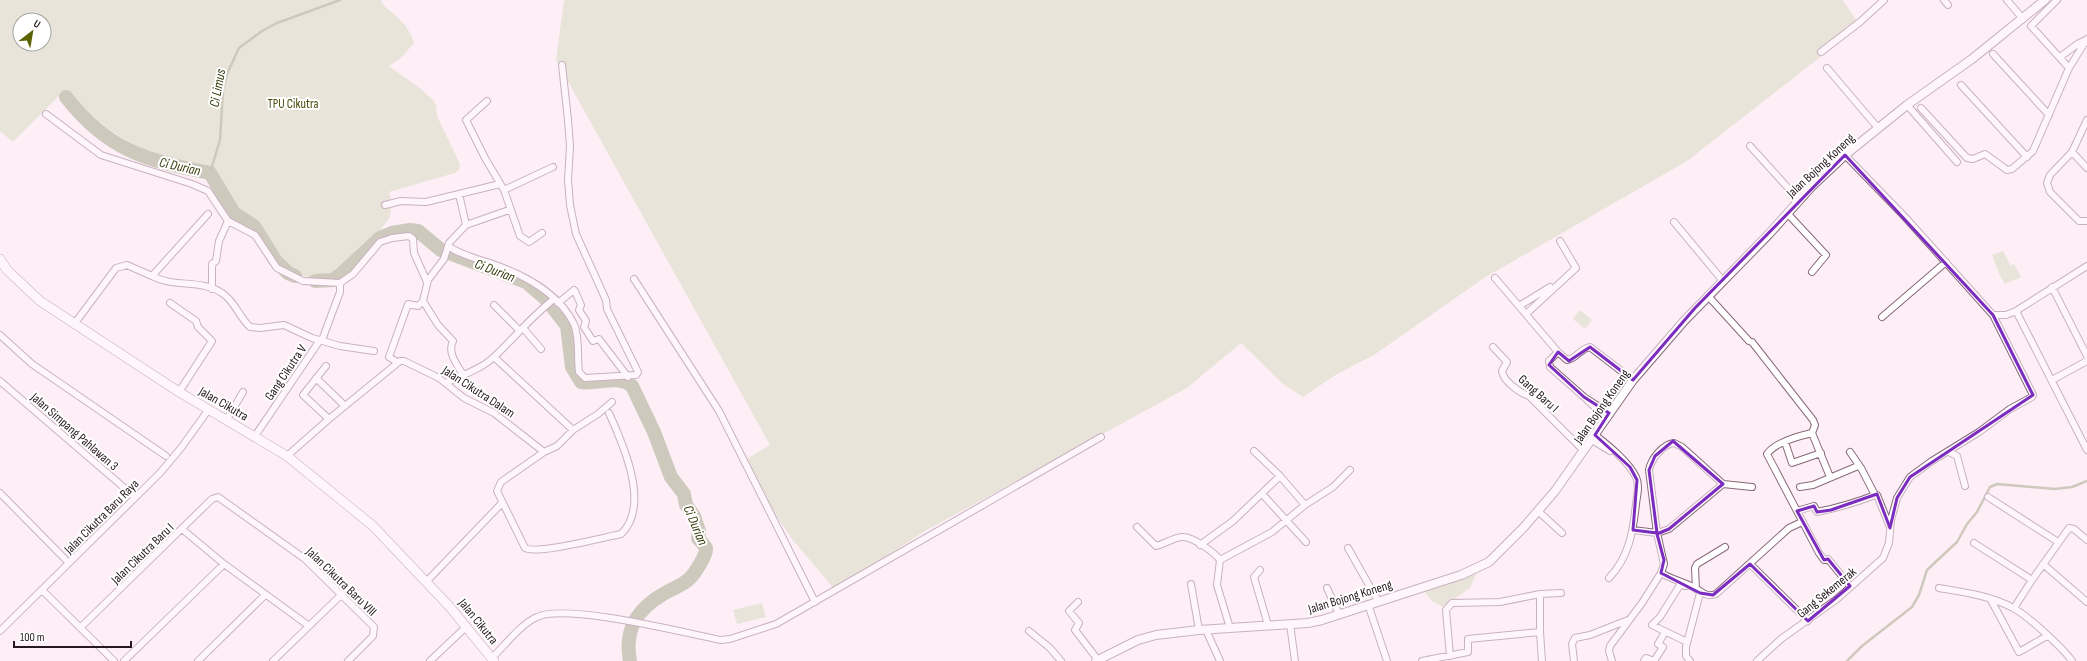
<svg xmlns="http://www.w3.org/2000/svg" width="2087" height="661" viewBox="0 0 2087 661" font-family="'Sofia Sans Condensed',sans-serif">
<rect width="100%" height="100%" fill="#feeff7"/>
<path fill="#d1d7b3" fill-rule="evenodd" d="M0,0H381C383,7 389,9 394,14C403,22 411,31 414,43L401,58L389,66L421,89L433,100L436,105L437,116L460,164L459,170L455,173L389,192C391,199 392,208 390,216C385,228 343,272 331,277C324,281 309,279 301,275C277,265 273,242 259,222C254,215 246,217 241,212C230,200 223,184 215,170C148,156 112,141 66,89L13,142L0,131ZM20,20H44V44H20Z
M564,0H1843L1860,26L1687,161L1484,278L1374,355L1337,374L1303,397L1283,384L1241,343L1187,388L925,531L835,590L792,539L740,463L770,445L556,60Z
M2003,251L2011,266L2014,264L2021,277L2005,284L1999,274L1992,255Z
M1580,310L1592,320L1585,329L1573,319Z
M1477,572L1470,588L1443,607L1432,601L1422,589Z
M762,603L766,617L737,624L733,610Z"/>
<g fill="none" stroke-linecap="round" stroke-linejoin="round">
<path stroke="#969c76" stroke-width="2.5" d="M210,173L220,140L223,90L227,74L239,48L262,31L277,23L340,0
M1847,661L1862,646L1912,607L1919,595L1927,570L1957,542L1967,524L1977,512L1990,487L1997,484L2055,489L2072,487L2087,481"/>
<path stroke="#969c76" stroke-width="14" d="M66,97C107,150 147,161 210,173L234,213L254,226L275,260L288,273L295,276
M315,281L333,280L340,275L380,238L392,233L410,230L418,231L441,250L526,282L547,300L567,326L572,367L581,382C598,385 617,374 632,386L654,432L671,477L684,494L686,505L694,516L699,531L698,538C700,541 704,544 706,548C708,553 694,575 689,579C683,585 672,589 665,593C637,609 624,629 630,661"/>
<g stroke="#89687b" stroke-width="8">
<path id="minor" d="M1944,0L1948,5
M2007,0L2023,19
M2057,0L2031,26L2069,68
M1821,52L1860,22L1884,0
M1993,54L2049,115
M2060,57L2079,43L2086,40
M1827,68L1878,128
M1961,85L2027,157
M487,101L466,120L485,158L504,190L520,236L529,242L542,233
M1907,105L1957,162
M1921,108L1967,158L1973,159L1985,154L2007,170L2012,169L2033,151L2069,68L2087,39
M46,114L101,155L192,184L208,191L228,221L255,235L277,268L303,281L340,283L353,274L380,242L392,238L409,236L413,239L414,253L427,282
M2087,120L2072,152L2050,175L2047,183L2050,192L2079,221H2087
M1750,146L1799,200
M2072,152L2087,168
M1845,155L1905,217L1993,315H2006L2016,311L2087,266
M504,190L553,167
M459,194L466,225
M385,205L401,201L426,202L500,184
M1787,213L1826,255L1812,272
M1674,222L1723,281
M448,246C460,255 478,259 493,264C524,275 558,292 574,324C580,338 577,358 579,372L585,378L636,375L638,372L607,309L606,300L576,234L570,205L568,180L570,146L568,120L562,65
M152,276C174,288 201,279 222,293C234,300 239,317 250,327L260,328L284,325L312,338L340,346L374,351
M1495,278L1558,352L1549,361L1550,367L1584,397L1609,413
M634,279L719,411L815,602
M2052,287L2087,356
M212,289V264L216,261L219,241L228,221
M1708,296L1749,341L1752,342L1813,420L1815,425L1812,433L1830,477
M423,301L438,325L453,341C447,353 457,364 463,375
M170,303L196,321L198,327L212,341L179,392
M558,303L574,290L575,291L581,305L579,310L586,321L584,327L593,341L599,339L628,377
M494,305L519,330
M1519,306L1550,287
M2016,311L2087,450
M1526,314L1576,268L1560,241
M1882,317L1946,262
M75,323L116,268L127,265L152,276L208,214
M523,328L541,349
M0,335L32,364L166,456
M322,340L340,292V283
M1493,347L1507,362L1502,371C1503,381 1520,393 1529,396L1584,451
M1558,352L1567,360C1576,359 1581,348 1590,347L1633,380
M494,357L573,430
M397,362L389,357L408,304L418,306L423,301L428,280L444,259L449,243L466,225L509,210
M326,366L303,395L329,419
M316,378L345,406
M2052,380L2087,361
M0,381L135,497
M446,383C462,375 482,369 495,356C515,337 532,316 554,299
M1587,400L1607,418
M609,413C623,444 651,506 621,534C605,537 536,555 525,548L497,491L501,482L544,452L557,446L573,430L598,414L612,402
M227,419L243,392
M1812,433C1799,436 1775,442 1767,454L1819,553L1824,560L1828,559L1850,586
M1595,435C1609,446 1628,461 1636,477C1640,486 1637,495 1636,504C1633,532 1629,557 1609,578
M255,436L320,340
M1592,440L1610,451
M1785,442L1792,463L1821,453
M1850,452L1861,468L1875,495H1877L1889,525
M1949,452L1957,456L1965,486
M287,456L329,419L400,361H404L439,378L464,398L494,413L544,452
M1280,476L1305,505L1333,487L1350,470
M1800,487L1813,485L1858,466
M0,493L69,563
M1265,497L1306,542
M1988,497L2058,542
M1538,511L1562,533
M1797,511L1814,506L1817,512C1837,508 1855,503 1875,495
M1137,527L1156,546C1165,544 1174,537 1183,537C1193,537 1214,552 1220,560L1272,532L1305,505
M182,529L224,564L309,626
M1633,530L1657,533L1669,529L1723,484L1752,487
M1974,543L2032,580
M1200,545L1233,521L1280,476L1254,451
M1348,548L1378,601
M1220,560L1217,585L1230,628
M1750,564L1808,621
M2043,564L2087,602
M1260,570L1254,577L1268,625
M1661,573C1671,579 1683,582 1693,587C1702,591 1705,598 1716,594L1789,528L1802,522
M427,581L502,503
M1191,584L1199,630
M1686,586L1680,585L1660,617L1652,625L1687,642
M1327,588L1339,614
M1939,588C1963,592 1992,596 2013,608C2027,615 2063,648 2072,661
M1696,589L1695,568L1697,564L1725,547
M42,590L114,661
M1991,600L2019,652L2047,636
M1078,602L1069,611L1079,623L1075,630L1098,660
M1368,604L1387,661
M2014,608L2032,580L2069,528L2074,529L2087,540
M1290,624L1295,661
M81,627L212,499L218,497L305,559L374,627L373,636L348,661
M1206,630L1220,661
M0,631L160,473L181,448L209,409
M1029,631L1050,648L1061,661
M1540,632L1542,661
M1450,656L1446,610L1452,603L1500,602L1540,594L1561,593
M492,658C504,646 522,623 537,617C566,603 685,633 721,640L730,639L776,624L1101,437
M124,661L224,564
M198,661L265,595
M273,661L342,594
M430,661L467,626
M1422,661L1468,652V639L1540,632V594
M1574,661L1572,644L1575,638L1590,635L1628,620
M1612,661L1609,651L1610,646L1642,603L1661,573L1664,564L1657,533L1649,470C1651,459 1663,444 1674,443L1682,447L1723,484
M1644,661L1646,658L1654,661
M1654,661L1663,647L1658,644L1665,632
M1690,661L1686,656V647L1700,593
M1757,661L1781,639L1837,599L1883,558L1889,543L1891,520L1897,498L1910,477L1932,461L1979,432L2010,409L2032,397L2033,395L1993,315"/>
</g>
<g stroke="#89687b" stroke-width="10">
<path id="tertiary" d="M1096,661L1138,640L1156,635L1199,630L1308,623L1322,620L1461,575L1489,562L1524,527L1555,491L1633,380L1684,321L1769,234L1812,186L1845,155L1907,105L1972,59L2045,0"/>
</g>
<g stroke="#89687b" stroke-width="10">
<path id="secondary" d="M0,259L7,270L40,301L179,392L287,456L373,526L449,606L494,661"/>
</g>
<use href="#minor" stroke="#fff" stroke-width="6"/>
<use href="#tertiary" stroke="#fff" stroke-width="8"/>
<use href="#secondary" stroke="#fff" stroke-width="9"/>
</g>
<path d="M0 0H2087V661H0ZM1845,155L1993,315L2033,395L1910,477L1897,498L1890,528L1877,494L1831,510L1817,512L1814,506L1797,511L1824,560L1828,559L1850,586L1808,621L1750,564L1713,595L1700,593L1661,573L1664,560L1657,534L1669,529L1723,484L1673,441L1655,456L1649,470L1657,533L1633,530L1637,480L1630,467L1595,435L1609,413L1584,397L1549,365L1558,352L1569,361L1590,347L1633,380L1695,308Z" fill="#feeff7" fill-opacity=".55" fill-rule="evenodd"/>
<path fill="none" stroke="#7b2cbf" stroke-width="3" stroke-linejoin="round" d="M1845,155L1993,315L2033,395L1910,477L1897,498L1890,528L1877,494L1831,510L1817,512L1814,506L1797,511L1824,560L1828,559L1850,586L1808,621L1750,564L1713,595L1700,593L1661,573L1664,560L1657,534L1669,529L1723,484L1673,441L1655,456L1649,470L1657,533L1633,530L1637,480L1630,467L1595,435L1609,413L1584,397L1549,365L1558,352L1569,361L1590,347L1633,380L1695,308Z"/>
<g text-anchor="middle" stroke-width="4" stroke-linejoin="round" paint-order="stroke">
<g font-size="13" fill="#454c0a" stroke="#fff">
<text x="293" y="108">TPU Cikutra</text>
</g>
<g font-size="13" fill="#25181f" stroke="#fff">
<text transform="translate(1820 165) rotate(-43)" y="5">Jalan Bojong Koneng</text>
<text transform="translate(285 372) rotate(-56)" y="5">Gang Cikutra V</text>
<text transform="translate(479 391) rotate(33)" y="5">Jalan Cikutra Dalam</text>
<text transform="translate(1539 393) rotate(42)" y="5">Gang Baru I</text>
<text transform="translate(224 403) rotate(30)" y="5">Jalan Cikutra</text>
<text transform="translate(1601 406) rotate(-55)" y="5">Jalan Bojong Koneng</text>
<text transform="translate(75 431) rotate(41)" y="5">Jalan Simpang Pahlawan 3</text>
<text transform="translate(101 516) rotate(-45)" y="5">Jalan Cikutra Baru Raya</text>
<text transform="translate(142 553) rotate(-44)" y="5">Jalan Cikutra Baru I</text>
<text transform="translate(342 581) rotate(44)" y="5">Jalan Cikutra Baru VIII</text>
<text transform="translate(1826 592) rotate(-39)" y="5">Gang Sekemerak</text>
<text transform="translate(1350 596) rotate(-17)" y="5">Jalan Bojong Koneng</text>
<text transform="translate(479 621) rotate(51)" y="5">Jalan Cikutra</text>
</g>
<g font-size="14" font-style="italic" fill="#373c0c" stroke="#fff">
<text transform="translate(217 88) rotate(-80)" y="5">Ci Limus</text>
<text transform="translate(180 166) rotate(13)" y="5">Ci Durian</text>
<text transform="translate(495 270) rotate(21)" y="5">Ci Durian</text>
<text transform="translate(696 525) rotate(67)" y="5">Ci Durian</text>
</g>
</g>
<g transform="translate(32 32) rotate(31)"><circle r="19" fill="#ffffff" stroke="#a8a3a5"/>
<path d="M0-3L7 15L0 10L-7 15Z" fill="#5b6300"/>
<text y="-6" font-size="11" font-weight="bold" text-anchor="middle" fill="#25181f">U</text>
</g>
<path d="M14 641v6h117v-6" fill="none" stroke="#25181f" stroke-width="2"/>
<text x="20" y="641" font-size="12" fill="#25181f" stroke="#ffffff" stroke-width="3" paint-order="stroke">100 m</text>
</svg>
